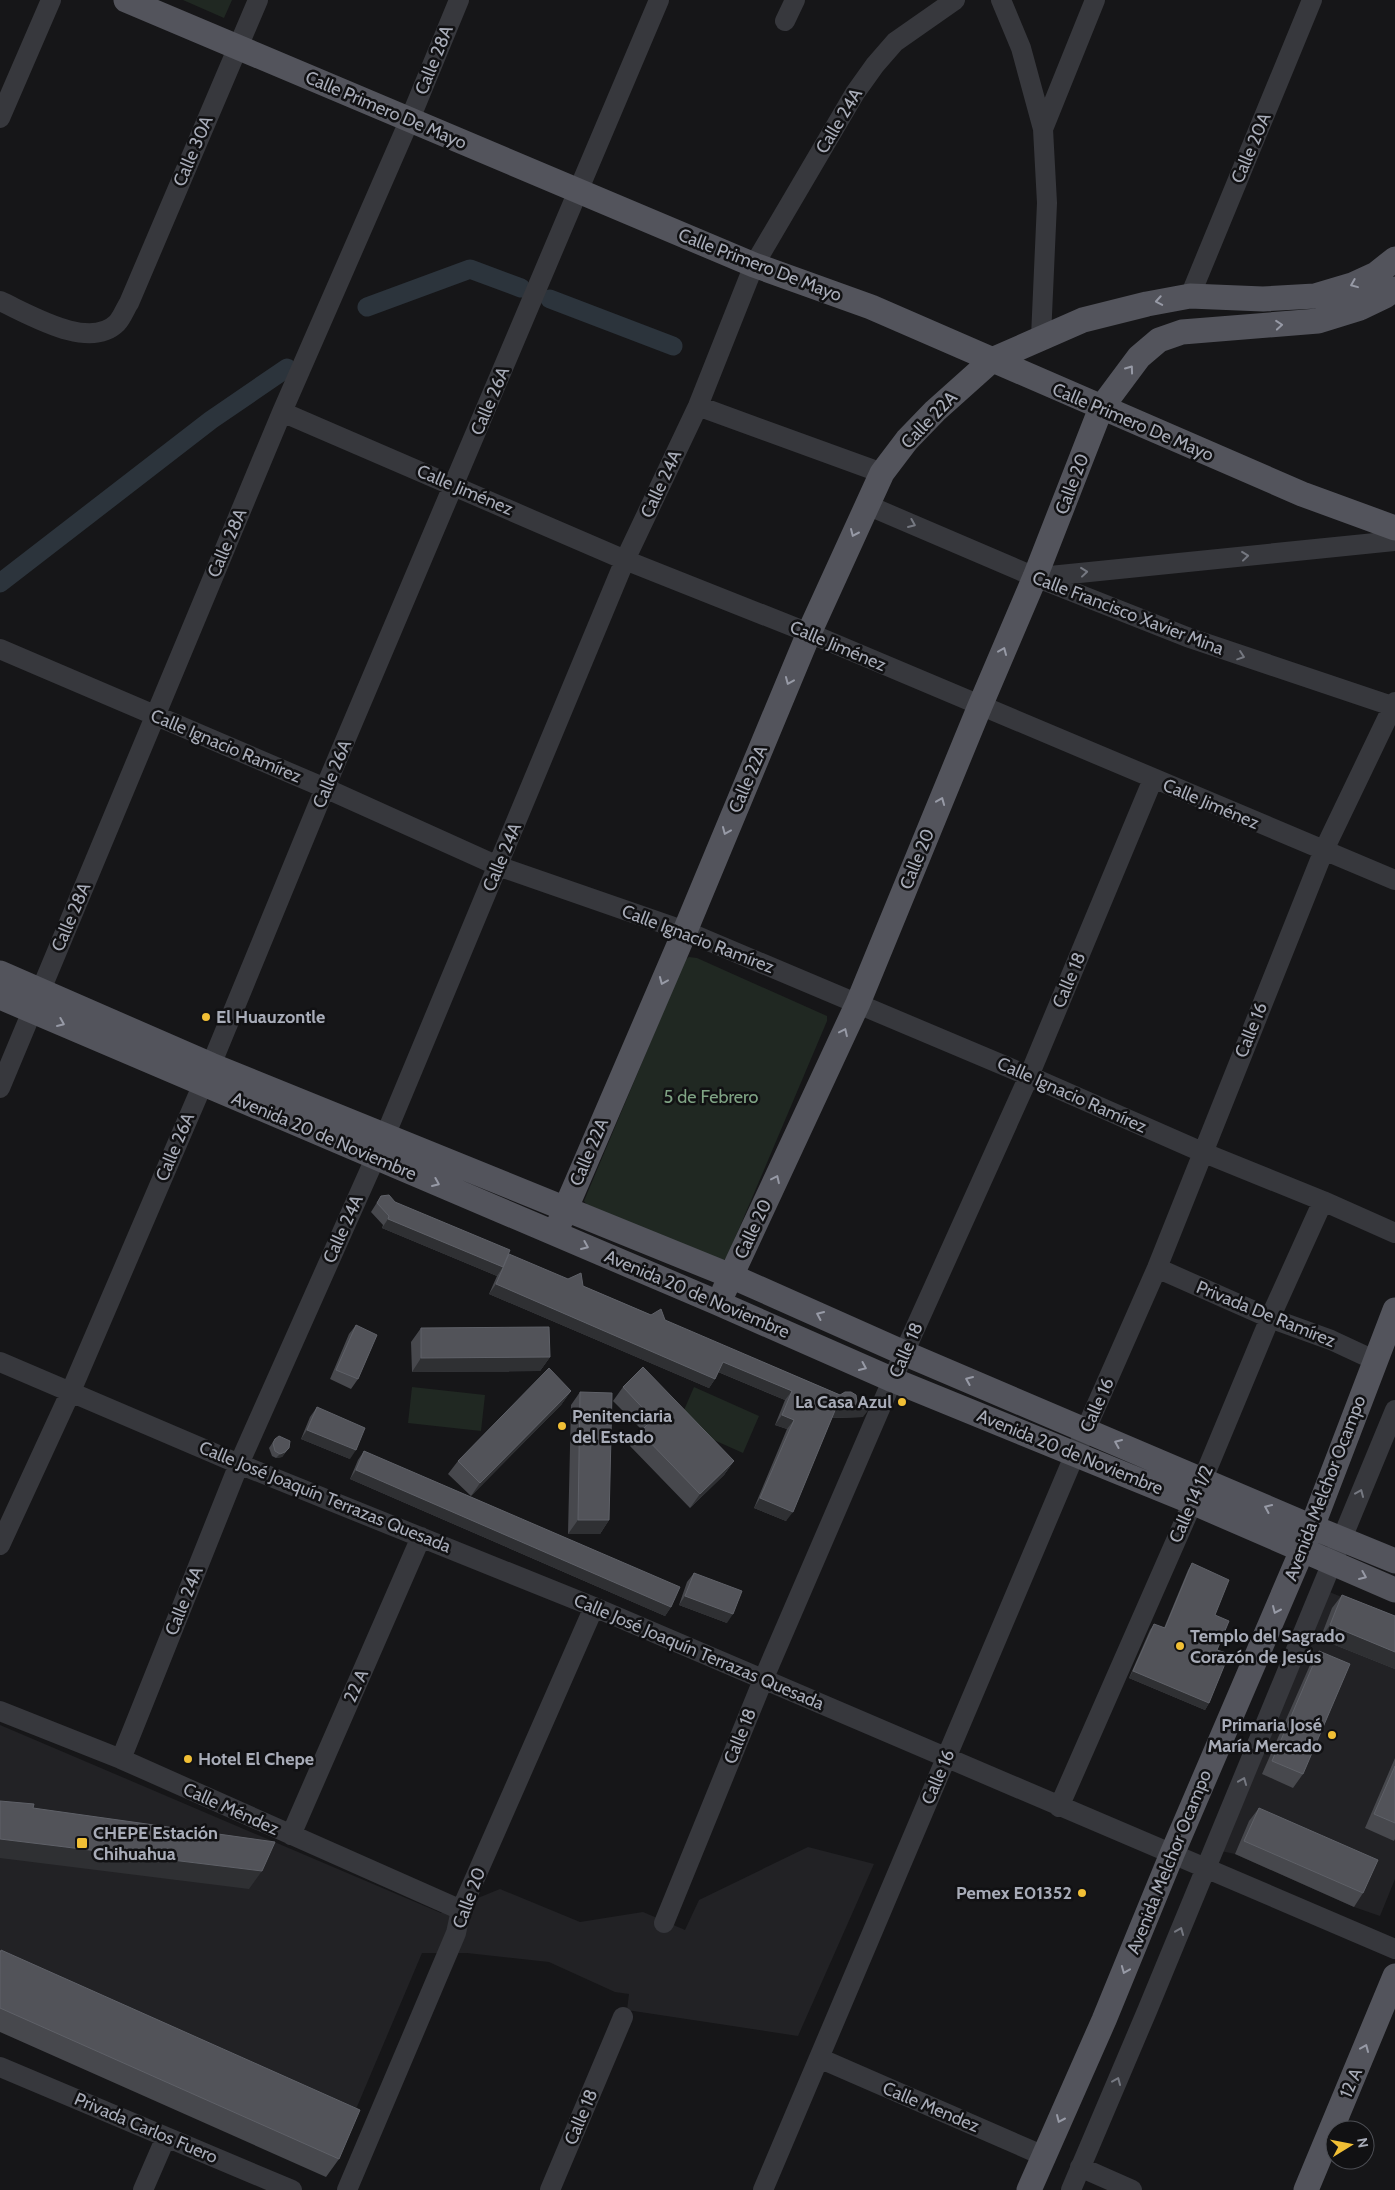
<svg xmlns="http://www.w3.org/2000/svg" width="1395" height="2190" viewBox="0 0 1395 2190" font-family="Cabin,sans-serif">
<rect width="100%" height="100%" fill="#161618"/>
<path fill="#222225" d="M1327,1591L1395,1619V1879L1380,1916L1354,1907L1235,1854L1221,1851Z
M0,1725L441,1913L500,1889L580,1922L643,1912L685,1930L699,1900L808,1847L874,1864L798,2036L627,2010L629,1994L615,1992L549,1962L467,1953H422L348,2128L0,1974Z"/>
<path fill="#202822" d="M183,0H232L224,18Z
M689,957L697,958L827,1016V1021L727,1257L723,1261L587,1205L584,1201L685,960Z
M412,1387L485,1395L481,1431L408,1423Z
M694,1387L759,1416L743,1453L678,1424Z"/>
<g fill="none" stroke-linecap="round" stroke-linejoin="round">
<path stroke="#2c343c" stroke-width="19" d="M550,299L673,346
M367,307L470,269L521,288
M0,583L211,420L287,368"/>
<path stroke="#37383d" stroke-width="20" d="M1001,0L1021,48L1043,129L1047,203L1041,337
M785,21L795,0
M0,118L51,0
M1043,129L1095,0
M1190,296L1312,0
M0,301C29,314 89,351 117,323C122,318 125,309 129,303L258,0
M698,406L882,473
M282,412L625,560L809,633L1395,880
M867,505L1035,577L1187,637L1395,707
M1040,577L1395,541
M0,649L325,788L498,866L685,931L1029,1076L1202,1152L1323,1201L1395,1233
M0,1088L282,412L410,119L459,0
M1157,1268L1270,1318L1331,1340L1374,1360
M0,1362L239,1464L594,1607L1395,1949
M0,1545L71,1391L211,1065L325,788L659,0
M0,1711L121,1759L461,1910
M121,1759L239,1464L385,1136L625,560L698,406L754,265L855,93L875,65L895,42L955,0
M1059,1807L1203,1479L1270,1318L1323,1201
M291,1835L421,1537
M664,1923L763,1680L904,1353L1029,1076L1153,779
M819,2058L1044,2156
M0,2067L292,2190
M1080,2167L1132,2190
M143,2190L166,2137
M347,2190L456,1933L461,1910L594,1607
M550,2190L623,2017
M763,2190L1075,1454L1157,1268L1324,850L1395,702
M1071,2190L1147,2011L1395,1410"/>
<path stroke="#53545c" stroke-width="25" d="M126,0L754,265L871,307L1302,494L1395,528
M0,973L211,1065L731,1276L904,1353L1312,1527L1395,1561
M0,997L718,1303L893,1380L1192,1502L1395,1590
M559,1224L685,931L809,633L882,473L907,440L935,411L992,360L1083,320L1147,304L1190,296L1263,299L1315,296L1352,285L1376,274L1395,259
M724,1291L858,1003L980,706L1035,577L1101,408L1139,357L1159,340L1182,332L1318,321L1360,308L1385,296L1395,289
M1029,2190L1104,2020L1172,1854L1312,1527L1395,1310
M1306,2190L1395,1976"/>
</g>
<path fill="#47484d" d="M381,1196L395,1202L508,1255L583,1286L857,1402L863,1417L832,1418L786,1521L754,1508L787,1429L775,1425L785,1400L718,1372L715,1379L709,1388L489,1294L497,1276L382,1228L383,1225L371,1212Z
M356,1325L358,1379L351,1389L330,1379L349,1334Z
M421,1328L550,1357L540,1371L412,1372L411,1342Z
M623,1387L734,1461L724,1475L690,1508L630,1446L642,1430L613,1401Z
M571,1391L561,1405L471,1496L448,1474L458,1461Z
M580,1392L609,1520L600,1534H568L571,1405Z
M317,1407L350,1459L301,1439L310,1417Z
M275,1439L289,1448L282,1457L276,1458L272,1456L269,1448Z
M364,1451L671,1607L665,1616L350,1479L358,1460Z
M1192,1563L1215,1615L1217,1650L1209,1703L1205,1710L1129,1678L1150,1630L1154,1624L1164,1628L1188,1570Z
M694,1573L727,1623L679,1605L687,1582Z
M1342,1595L1395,1616V1669L1320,1639L1332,1608Z
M1319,1651L1303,1774L1293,1788L1262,1774L1310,1665Z
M1395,1758V1839L1394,1841L1365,1828Z
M1259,1808L1363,1893L1354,1907L1235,1854L1249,1821Z
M1,1950L339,2159L326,2177L0,2032V1952Z"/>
<path fill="#2f3033" d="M388,1219L503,1267L497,1276L382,1228Z
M496,1284L715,1379L709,1388L489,1294Z
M550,1357L540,1371L412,1372L421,1358Z
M723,1362L792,1391L785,1400L716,1371Z
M571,1391L561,1405L471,1496L480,1483Z
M836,1408H870L863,1417L830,1418Z
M782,1415L794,1420L787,1429L775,1425Z
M307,1430L356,1450L350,1459L301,1439Z
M289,1448L282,1457L276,1458L280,1454Z
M734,1461L724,1475L690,1508L700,1494Z
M356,1470L671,1607L665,1616L350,1479Z
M760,1498L793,1512L786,1521L754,1508Z
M578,1520H609L600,1534H568Z
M685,1596L733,1614L727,1623L679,1605Z
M1330,1625L1395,1652V1669L1320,1639Z
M1133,1671L1209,1703L1205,1710L1129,1678Z
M0,1839L32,1842L262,1871L249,1889L0,1858Z"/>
<path fill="#525359" stroke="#5f6168" d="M389,1195L395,1202L510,1250L503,1267L388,1219L389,1216L377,1203L381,1196Z
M509,1254L568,1279L581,1273L583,1286L651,1315L661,1309L665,1320L840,1395L845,1392H851L856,1395L857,1402L870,1408H836L793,1512L760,1498L794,1420L782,1415L792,1391L723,1362L715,1379L496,1284Z
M356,1325L377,1335L358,1379L336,1370Z
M549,1327L550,1357L421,1358V1328Z
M643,1367L734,1461L700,1494L640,1432L653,1419L623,1387Z
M549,1368L571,1391L480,1483L458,1461Z
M580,1392L612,1393L609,1520H578Z
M317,1407L365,1428L356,1450L307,1430Z
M279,1436L290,1441L289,1448L285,1452L280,1454L275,1451L273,1443L275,1439Z
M364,1451L680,1587L671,1607L356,1470Z
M1192,1563L1229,1580L1215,1615L1229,1621L1217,1650L1229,1654L1209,1703L1133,1671L1154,1624L1165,1628Z
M694,1573L742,1591L733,1614L685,1596Z
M1342,1595L1395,1616V1652L1330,1625Z
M1319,1651L1350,1664L1303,1774L1272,1761Z
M1395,1766V1823L1374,1814Z
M0,1801L34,1804L33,1808L275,1842L262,1871L0,1839Z
M1259,1808L1378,1860L1363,1893L1244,1841Z
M1,1950L360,2110L339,2159L0,2008V1953Z"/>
<defs><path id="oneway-chevron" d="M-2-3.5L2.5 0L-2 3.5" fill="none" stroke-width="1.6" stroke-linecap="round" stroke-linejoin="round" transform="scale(1.25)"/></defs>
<g stroke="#979aa6">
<use href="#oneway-chevron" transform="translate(1354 284) rotate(158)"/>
<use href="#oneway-chevron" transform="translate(1159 301) rotate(170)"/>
<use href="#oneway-chevron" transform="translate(1279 325) rotate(-5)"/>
<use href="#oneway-chevron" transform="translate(1130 369) rotate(-54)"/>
<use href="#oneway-chevron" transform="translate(854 533) rotate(114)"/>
<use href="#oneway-chevron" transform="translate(1003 651) rotate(-67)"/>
<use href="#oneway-chevron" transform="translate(789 681) rotate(113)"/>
<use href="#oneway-chevron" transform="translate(941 801) rotate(-68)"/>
<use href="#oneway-chevron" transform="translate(726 831) rotate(113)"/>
<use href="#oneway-chevron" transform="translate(663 981) rotate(113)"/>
<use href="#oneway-chevron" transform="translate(61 1023) rotate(23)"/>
<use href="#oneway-chevron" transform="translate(844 1032) rotate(-65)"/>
<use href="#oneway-chevron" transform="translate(776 1179) rotate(-65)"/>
<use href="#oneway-chevron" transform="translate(436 1183) rotate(23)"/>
<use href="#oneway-chevron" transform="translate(585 1246) rotate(23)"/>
<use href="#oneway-chevron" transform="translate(820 1315) rotate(-156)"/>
<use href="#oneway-chevron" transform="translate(863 1367) rotate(24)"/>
<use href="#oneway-chevron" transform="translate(969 1380) rotate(-157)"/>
<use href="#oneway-chevron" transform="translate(1118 1443) rotate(-157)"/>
<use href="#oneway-chevron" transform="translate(1268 1508) rotate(-156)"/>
<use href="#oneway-chevron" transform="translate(1363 1576) rotate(23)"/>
<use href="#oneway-chevron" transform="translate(1276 1610) rotate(114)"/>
<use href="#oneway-chevron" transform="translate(1125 1970) rotate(112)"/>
<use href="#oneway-chevron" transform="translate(1365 2048) rotate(-67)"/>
<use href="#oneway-chevron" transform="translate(1060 2119) rotate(114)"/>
</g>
<g stroke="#757881">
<use href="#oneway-chevron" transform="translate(912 524) rotate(23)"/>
<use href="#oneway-chevron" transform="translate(1245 556) rotate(-6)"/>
<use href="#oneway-chevron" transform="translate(1084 572) rotate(-6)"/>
<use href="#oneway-chevron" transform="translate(1241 656) rotate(19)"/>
<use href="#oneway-chevron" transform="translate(1360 1493) rotate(-67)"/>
<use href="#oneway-chevron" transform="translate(1243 1781) rotate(-68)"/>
<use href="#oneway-chevron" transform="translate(1180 1931) rotate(-68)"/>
<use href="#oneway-chevron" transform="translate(1117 2081) rotate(-67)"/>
</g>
<g fill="#f1bf35" stroke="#111113" stroke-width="2">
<circle cx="206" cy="1017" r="5"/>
<circle cx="902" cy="1402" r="5"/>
<circle cx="562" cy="1426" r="5"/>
<circle cx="1180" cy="1646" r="5"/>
<circle cx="1332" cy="1735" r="5"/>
<circle cx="188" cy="1759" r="5"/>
<rect x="76" y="1837" width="12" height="12" rx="2.5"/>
<circle cx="1082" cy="1893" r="5"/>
</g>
<g text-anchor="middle" stroke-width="5" stroke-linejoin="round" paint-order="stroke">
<g font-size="18" fill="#a8acb8" stroke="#111113">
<text transform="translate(434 60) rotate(-68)" y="6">Calle 28A</text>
<text transform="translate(386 110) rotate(23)" y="6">Calle Primero De Mayo</text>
<text transform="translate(839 121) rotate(-59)" y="6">Calle 24A</text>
<text transform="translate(1251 148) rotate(-67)" y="6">Calle 20A</text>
<text transform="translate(193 151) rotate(-67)" y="6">Calle 30A</text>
<text transform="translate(760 265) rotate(21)" y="6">Calle Primero De Mayo</text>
<text transform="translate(490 401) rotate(-67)" y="6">Calle 26A</text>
<text transform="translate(929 420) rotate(-46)" y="6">Calle 22A</text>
<text transform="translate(1133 422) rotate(23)" y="6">Calle Primero De Mayo</text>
<text transform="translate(661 484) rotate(-65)" y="6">Calle 24A</text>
<text transform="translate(1072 484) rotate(-69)" y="6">Calle 20</text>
<text transform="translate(465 490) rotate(23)" y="6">Calle Jiménez</text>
<text transform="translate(227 543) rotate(-67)" y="6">Calle 28A</text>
<text transform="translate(1128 613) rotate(21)" y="6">Calle Francisco Xavier Mina</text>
<text transform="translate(838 646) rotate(23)" y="6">Calle Jiménez</text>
<text transform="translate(226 746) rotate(23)" y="6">Calle Ignacio Ramírez</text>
<text transform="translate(332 774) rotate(-67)" y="6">Calle 26A</text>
<text transform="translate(748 779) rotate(-67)" y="6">Calle 22A</text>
<text transform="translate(1211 804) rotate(23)" y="6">Calle Jiménez</text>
<text transform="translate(502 857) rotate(-67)" y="6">Calle 24A</text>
<text transform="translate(917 859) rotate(-68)" y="6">Calle 20</text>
<text transform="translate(71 917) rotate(-67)" y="6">Calle 28A</text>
<text transform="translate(698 939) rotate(21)" y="6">Calle Ignacio Ramírez</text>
<text transform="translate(1069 980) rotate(-67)" y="6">Calle 18</text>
<text transform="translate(1251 1030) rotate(-68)" y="6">Calle 16</text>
<text transform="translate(1072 1095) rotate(24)" y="6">Calle Ignacio Ramírez</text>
<text transform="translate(324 1136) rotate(23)" y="6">Avenida 20 de Noviembre</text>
<text transform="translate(175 1147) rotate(-67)" y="6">Calle 26A</text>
<text transform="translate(589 1152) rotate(-67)" y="6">Calle 22A</text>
<text transform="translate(343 1229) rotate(-66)" y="6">Calle 24A</text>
<text transform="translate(753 1229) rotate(-65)" y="6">Calle 20</text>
<text transform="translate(697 1294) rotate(23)" y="6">Avenida 20 de Noviembre</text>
<text transform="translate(1266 1314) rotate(22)" y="6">Privada De Ramírez</text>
<text transform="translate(906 1350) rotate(-66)" y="6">Calle 18</text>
<text transform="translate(1097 1405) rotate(-66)" y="6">Calle 16</text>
<text transform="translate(1070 1452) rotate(22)" y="6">Avenida 20 de Noviembre</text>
<text transform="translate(1325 1488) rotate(-69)" y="6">Avenida Melchor Ocampo</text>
<text transform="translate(325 1497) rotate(22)" y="6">Calle José Joaquín Terrazas Quesada</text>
<text transform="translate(1191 1504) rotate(-66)" y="6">Calle 14 1/2</text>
<text transform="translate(184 1601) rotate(-68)" y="6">Calle 24A</text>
<text transform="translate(699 1652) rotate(23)" y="6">Calle José Joaquín Terrazas Quesada</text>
<text transform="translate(356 1686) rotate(-66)" y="6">22 A</text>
<text transform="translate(740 1736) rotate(-68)" y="6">Calle 18</text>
<text transform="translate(938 1777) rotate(-67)" y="6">Calle 16</text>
<text transform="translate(231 1809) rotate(24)" y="6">Calle Méndez</text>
<text transform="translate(1169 1862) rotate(-68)" y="6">Avenida Melchor Ocampo</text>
<text transform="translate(469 1898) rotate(-70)" y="6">Calle 20</text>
<text transform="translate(1351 2083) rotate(-67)" y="6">12 A</text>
<text transform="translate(931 2107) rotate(23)" y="6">Calle Mendez</text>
<text transform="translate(581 2117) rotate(-67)" y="6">Calle 18</text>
<text transform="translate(146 2128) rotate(23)" y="6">Privada Carlos Fuero</text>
</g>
<g font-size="18" font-weight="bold" fill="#a8acb8" stroke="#111113" text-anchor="start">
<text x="216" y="1023">El Huauzontle</text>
<text x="892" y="1408" text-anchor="end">La Casa Azul</text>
<text x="572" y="1422">Penitenciaria<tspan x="572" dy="21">del Estado</tspan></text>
<text x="1190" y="1642">Templo del Sagrado<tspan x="1190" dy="21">Corazón de Jesús</tspan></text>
<text x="1322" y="1731" text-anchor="end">Primaria José<tspan x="1322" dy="21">María Mercado</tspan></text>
<text x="198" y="1765">Hotel El Chepe</text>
<text x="93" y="1839">CHEPE Estación<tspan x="93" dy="21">Chihuahua</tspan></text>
<text x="1072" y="1899" text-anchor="end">Pemex E01352</text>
</g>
<g font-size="18" fill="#7fa384" stroke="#111113">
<text x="711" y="1103">5 de Febrero</text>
</g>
</g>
<g transform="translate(1350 2145) rotate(80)"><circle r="24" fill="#111113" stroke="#4d4f55"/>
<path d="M0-4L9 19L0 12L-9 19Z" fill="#f1bf35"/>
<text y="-8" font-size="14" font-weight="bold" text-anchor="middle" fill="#a8acb8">N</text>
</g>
</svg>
